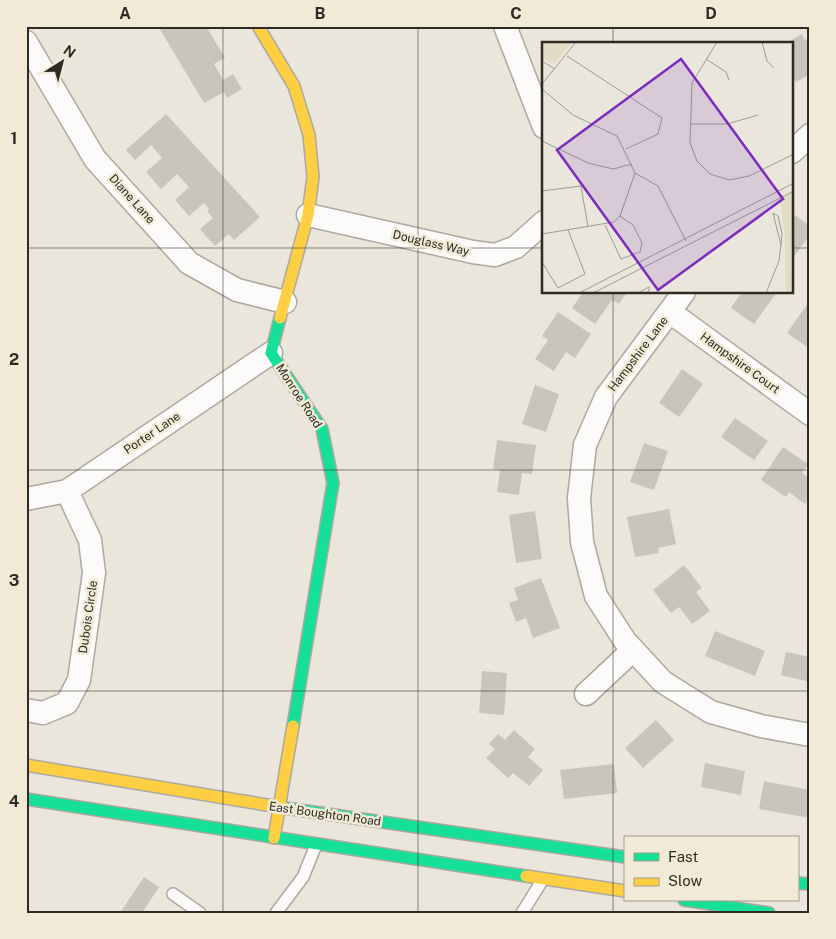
<svg xmlns="http://www.w3.org/2000/svg" width="836" height="939" viewBox="0 0 836 939" font-family="'Public Sans',sans-serif">
<rect width="100%" height="100%" fill="#eae6dc"/>
<path fill="#c8c5bd" d="M158,26H206L225,58L214,64L223,80L233,74L242,89L227,98L224,92L204,103Z
M802,34L805,40L810,38V74L796,82L792,76V44H784Z
M166,114L260,217L234,240L229,234L215,246L200,229L213,218L207,211L209,209L204,203L189,216L175,200L189,187L177,174L161,189L146,172L162,158L151,145L135,160L126,150Z
M793,214L810,226V235L792,259V216Z
M583,292H627L619,304L612,300L595,324L572,308Z
M742,292H777L754,324L731,308Z
M808,303L810,304V349L787,333Z
M558,312L591,334L575,358L566,352L554,371L535,359L548,340L542,336Z
M682,369L703,384L679,417L659,403Z
M535,385L559,394L546,432L522,424Z
M735,418L768,441L754,460L721,437Z
M497,440L536,445L532,474L522,473L519,495L497,492L500,470L493,469Z
M644,443L668,451L654,490L630,482Z
M783,447L808,464L802,473L810,478V497L805,504L789,492L786,497L761,480Z
M669,509L676,544L658,548L659,553L635,557L627,517Z
M535,511L542,559L516,563L509,515Z
M684,565L702,588L696,592L710,611L692,624L679,607L671,613L653,590Z
M541,578L560,628L533,638L526,618L516,622L509,603L518,600L514,588Z
M715,631L765,651L755,676L705,656Z
M786,652L810,657V682L781,675Z
M482,671L507,673L504,715L479,713Z
M656,720L674,740L643,768L625,748Z
M514,730L535,749L528,757L543,770L529,786L513,773L508,778L486,758L495,749L489,744L498,734L505,740Z
M705,763L745,771L741,795L701,787Z
M614,764L617,793L564,799L560,770Z
M764,781L810,790V818L759,809Z
M144,877L159,887L142,913H120Z"/>
<g fill="none" stroke-linecap="round" stroke-linejoin="round">
<g stroke="#aca9a1" stroke-width="14">
<path id="lane" d="M173,894L200,913
M276,913L303,877L316,845
M522,913L543,879"/>
</g>
<g stroke="#aca9a1" stroke-width="25">
<path id="street" d="M505,26L544,127
M26,42L95,159L189,263L237,290L285,302
M792,152L810,135
M308,215L473,252L495,255L516,247L544,222
M684,292L606,397L585,445L579,498L582,542L596,596L625,641L663,682L711,712L761,726L810,735
M670,312L810,414
M26,499L67,491L271,353
M586,694L633,650
M26,710L43,713L67,703L79,680L94,573L90,540L67,491"/>
</g>
<g stroke="#aca9a1" stroke-width="14">
<path id="fast" d="M280,318L271,353L322,429L333,483L293,726
M26,799L526,876
M285,808L625,857
M797,883L810,884
M684,900L769,913"/>
</g>
<g stroke="#aca9a1" stroke-width="14">
<path id="slow" d="M258,26L294,86L309,135L313,177L308,215L280,318
M26,765L285,808
M274,838L293,726
M526,876L625,891"/>
</g>
<use href="#lane" stroke="#fcfbfa" stroke-width="11"/>
<use href="#street" stroke="#fcfbfa" stroke-width="22"/>
<use href="#fast" stroke="#16e098" stroke-width="11"/>
<use href="#slow" stroke="#ffcf43" stroke-width="11"/>
</g>
<path fill="none" stroke="#2d2b23" stroke-width="1" stroke-opacity="0.55" d="M223,26V913M418,26V913M613,26V44M26,248H544M792,248H810M613,292V913M26,470H810M26,691H810"/>
<g text-anchor="middle" stroke-width="5" stroke-linejoin="round" paint-order="stroke">
<g font-size="12" fill="#2d2b23" stroke="#f0ead6">
<text transform="translate(132 199) rotate(48)" y="4">Diane Lane</text>
<text transform="translate(431 243) rotate(13)" y="4">Douglass Way</text>
<text transform="translate(638 354) rotate(-53)" y="4">Hampshire Lane</text>
<text transform="translate(740 363) rotate(36)" y="4">Hampshire Court</text>
<text transform="translate(299 396) rotate(57)" y="4">Monroe Road</text>
<text transform="translate(152 433) rotate(-34)" y="4">Porter Lane</text>
<text transform="translate(88 617) rotate(-82)" y="4">Dubois Circle</text>
<text transform="translate(325 814) rotate(8)" y="4">East Boughton Road</text>
</g>
</g>
<g transform="translate(542 42)">
<rect width="251" height="251" fill="#eae6dc"/>
<path d="M0,0H30L13,21H9L0,16ZM251,150V251H244L243,196L238,157Z" fill="#e3dcc4"/>
<path fill="none" stroke="#9e9b92" stroke-width="1" d="M175,0L150,41L148,101L155,119L168,132L187,138L207,134L252,112M220,0L225,19L232,26M25,14L120,76L116,92L84,107M164,17L184,30L187,38M0,19L13,27M0,42L34,0M0,47L31,73L75,94L93,131L116,144L144,199M148,82H185L216,73M0,99L46,121L71,127L90,122M0,149L39,144L46,185M63,183L79,217L98,210L100,201L91,183L78,174M0,192L72,180L78,174L93,131M0,220L16,246L43,232L26,188M37,251L252,141M51,251L252,149M96,251L107,245V251M224,251L237,219L240,192L236,174L231,171L239,203"/>
<path fill="#7b2cbf" fill-opacity="0.15" stroke="#7b2cbf" stroke-width="2.5" d="M139,17L241,157L116,248L15,108Z"/>
<rect width="251" height="251" fill="none" stroke="#2d2b23" stroke-width="2.5"/>
</g>
<rect width="836" height="939" fill="none" stroke="#f0ead6" stroke-width="55"/>
<rect x="624" y="836" width="175" height="65" fill="#f0ead6" stroke="#a29e8e"/>
<rect x="634" y="853" width="25" height="8" fill="#16e098" stroke="#a29e8e"/>
<text x="668" y="862" font-size="15" fill="#2d2b23">Fast</text>
<rect x="634" y="878" width="25" height="8" fill="#ffcf43" stroke="#a29e8e"/>
<text x="668" y="886" font-size="15" fill="#2d2b23">Slow</text>
<g transform="translate(62 62) rotate(36)" stroke="#f0ead6" stroke-width="4" paint-order="stroke">
<path d="M0-4L9 19L0 12L-9 19Z" fill="#2d2b23"/>
<text y="-8" font-size="14" font-weight="bold" text-anchor="middle" fill="#2d2b23">N</text>
</g>
<rect x="28" y="28" width="780" height="884" fill="none" stroke="#2d2b23" stroke-width="2"/>
<g font-size="16" text-anchor="middle" font-weight="bold" fill="#2d2b23">
<text x="125" y="19">A</text>
<text x="320" y="19">B</text>
<text x="516" y="19">C</text>
<text x="711" y="19">D</text>
<text x="14" y="144">1</text>
<text x="14" y="365">2</text>
<text x="14" y="586">3</text>
<text x="14" y="807">4</text>
</g>
</svg>
